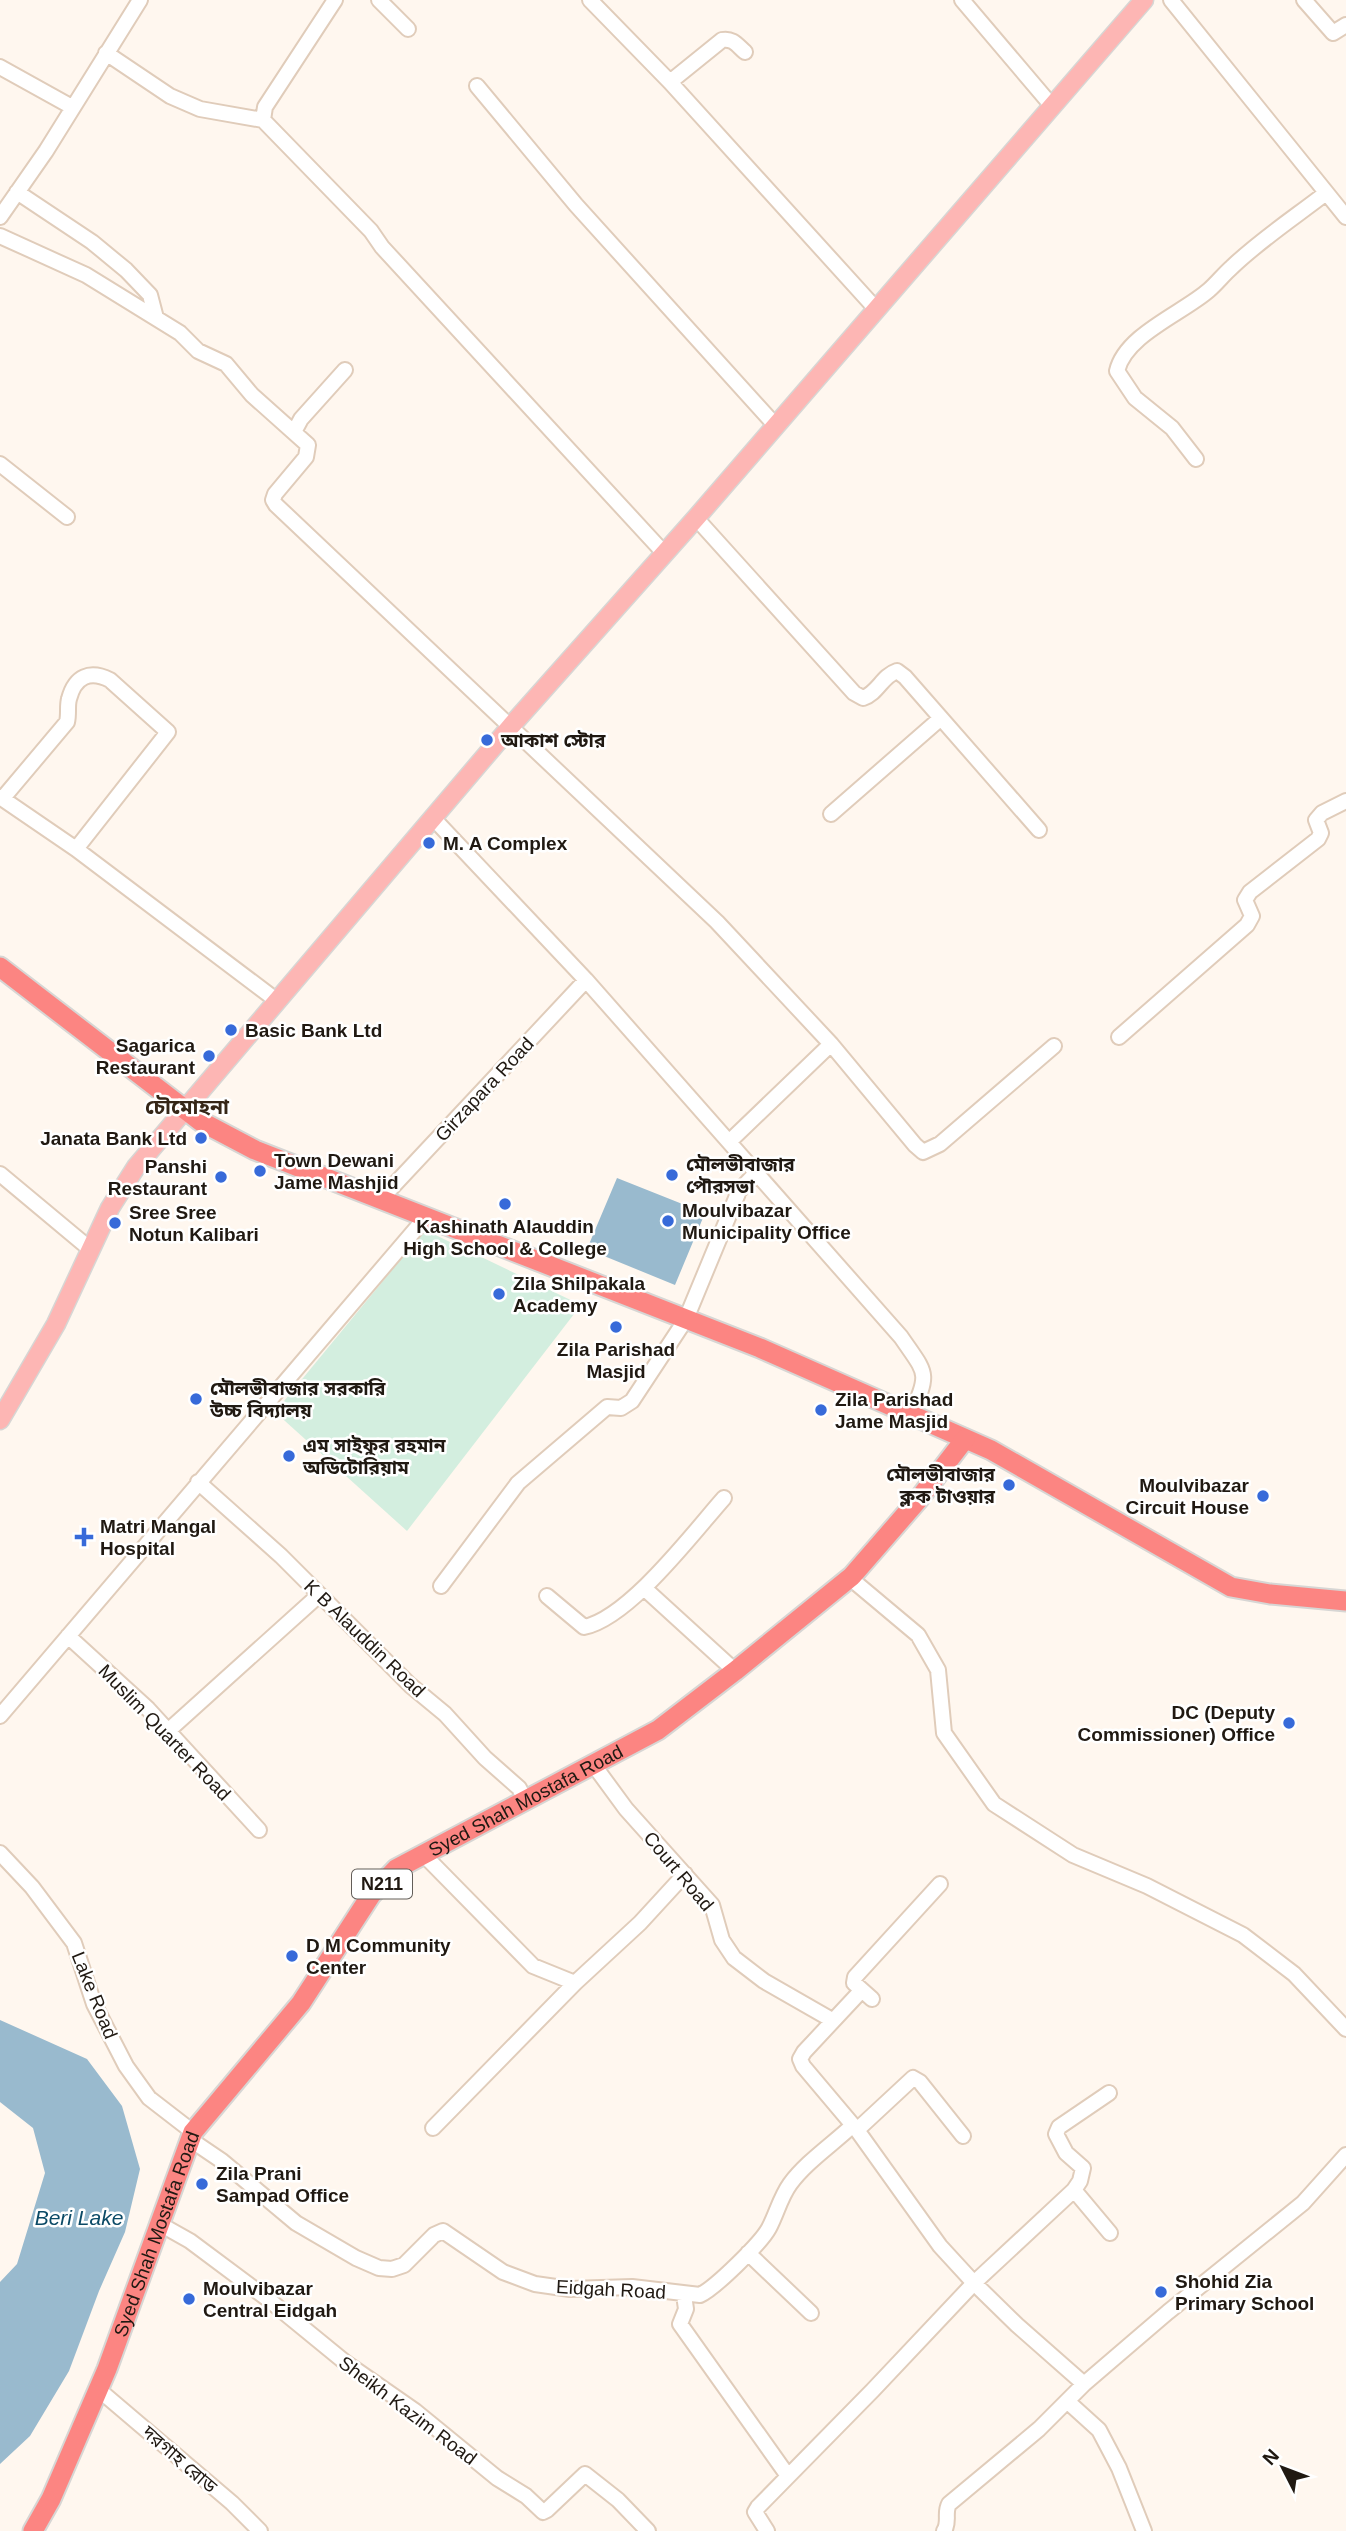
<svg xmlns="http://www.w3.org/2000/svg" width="1346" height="2531" viewBox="0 0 1346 2531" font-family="Arial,'Noto Sans Bengali',sans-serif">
<rect width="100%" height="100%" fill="#fff7ef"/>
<path fill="#d3eedf" d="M425,1230L581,1305L407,1531L275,1412Z"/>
<path fill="#99bace" d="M617,1178L705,1213L675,1285L587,1249Z
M0,2020L87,2059L122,2106L140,2169L125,2232L99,2291L69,2371L30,2436L0,2464V2282L17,2264L45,2173L33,2128L0,2102Z"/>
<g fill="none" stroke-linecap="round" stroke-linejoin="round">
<g stroke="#e0ccba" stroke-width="18">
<path id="minor" d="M335,0L265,107L263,120L371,231L382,247L664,553
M379,0L408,29
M590,0L670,82L876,309
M962,0L1052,106
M1171,0L1346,217
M1304,0L1333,33L1346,25
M106,53L170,96L200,109L263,120
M0,67L72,107
M670,82L722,40C733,38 737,45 745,52
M477,86L576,205L775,425
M17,192L92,242L126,270L150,295L156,318
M0,217L46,151L140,0
M0,236L86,275L180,333L198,351L226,364L252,395L308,445L306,457L275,494L273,500L276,505L717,922L831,1044L915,1145L923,1152L940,1144L1054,1046
M294,432L301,419L345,370
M1196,459L1172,428L1135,398L1117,371C1125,335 1183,313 1209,290C1217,283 1224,274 1232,267C1260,240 1295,217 1326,193
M0,464L67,517
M696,518L854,693L863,698C878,693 882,676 897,671L905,677L1039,830
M0,797L76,849L276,1000
M3,798L67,722C69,714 67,706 69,699C75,676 90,670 110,680L168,732L76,849
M831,814L941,718
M433,818L586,980L901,1337C927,1375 930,1371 911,1415
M1119,1037L1247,925L1252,916L1245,900L1250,892L1318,839L1321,833L1316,820L1322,813L1346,801
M730,1141L831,1044
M0,1174L90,1249
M381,1199L586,980
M198,1482L281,1556L410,1685L445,1714L485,1758L519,1788L525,1800
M850,1578L918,1635L938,1670L944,1733L994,1804L1073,1855L1147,1886L1243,1935L1294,1974L1346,2029
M441,1586L518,1483L607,1407L621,1408L632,1401L686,1319L739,1191L757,1172
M644,1588L735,1671
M547,1596L584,1627C629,1618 693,1533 724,1498
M68,1636L148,1709L259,1830
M0,1716L426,1217
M169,1730L319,1595
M593,1764L626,1809L712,1905L722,1940L734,1958L764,1981L832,2020
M0,1853L32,1887L74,1943L94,2004L126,2066L149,2098L193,2132
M423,1854L533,1966L575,1983L640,1923L685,1874
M861,1991L804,2052L800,2059L803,2066L857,2130L940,2246L974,2283L1017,2325L1084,2384
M872,1999L854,1983L855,1977L940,1884
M433,2128L575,1983
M857,2130L913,2078L920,2082L963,2136
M191,2140L222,2161L296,2223L356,2258L379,2268L392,2269L404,2265L434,2235L443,2231L503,2272L535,2284L570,2289L632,2287L700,2295C715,2288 761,2243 769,2228C777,2213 780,2198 790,2184C806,2162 833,2144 853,2125
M1074,2190L1110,2233
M158,2223L190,2241L269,2300L346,2363L415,2411L497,2478L526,2496L543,2512L547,2510L585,2474L618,2500L648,2531
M748,2253L811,2313
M684,2295L686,2309L680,2324L788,2476
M98,2389L232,2503L260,2531
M1067,2401L1099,2430L1119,2468L1144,2531
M767,2531L755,2512L758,2507L873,2390L974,2283L1074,2190L1080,2181L1083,2168L1066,2153L1056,2134L1059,2127L1109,2093
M944,2531C950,2522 944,2513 949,2504L1039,2429L1084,2384L1168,2312L1303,2203L1346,2155"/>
</g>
<g stroke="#d7d6d4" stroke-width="21">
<path id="major" d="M0,1420L56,1324L110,1208L136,1167L511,726L696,518L1144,0"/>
</g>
<g stroke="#d7d6d4" stroke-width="23">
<g id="highway">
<path d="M0,967L200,1121L255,1150L760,1348L991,1450L1231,1587L1270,1594L1346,1601"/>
<path id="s1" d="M33,2531L51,2499L107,2369L193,2132L301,2003L371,1895L396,1869L658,1730L735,1671L852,1576L918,1500L965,1439"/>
</g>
</g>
<use href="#minor" stroke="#fff" stroke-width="14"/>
<use href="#major" stroke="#fdb6b4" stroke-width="18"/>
<use href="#highway" stroke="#fc8582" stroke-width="19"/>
</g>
<g fill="#376ad9" stroke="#fff" stroke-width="2.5">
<circle cx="487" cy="740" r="7"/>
<circle cx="429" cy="843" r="7"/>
<circle cx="231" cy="1030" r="7"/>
<circle cx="209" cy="1056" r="7"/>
<circle cx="201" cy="1138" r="7"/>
<circle cx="260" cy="1171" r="7"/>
<circle cx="672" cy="1175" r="7"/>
<circle cx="221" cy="1177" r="7"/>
<circle cx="505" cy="1204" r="7"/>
<circle cx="668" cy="1221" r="7"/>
<circle cx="115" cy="1223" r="7"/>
<circle cx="499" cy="1294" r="7"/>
<circle cx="616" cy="1327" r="7"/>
<circle cx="196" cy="1399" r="7"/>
<circle cx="821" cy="1410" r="7"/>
<circle cx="289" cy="1456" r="7"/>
<circle cx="1009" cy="1485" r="7"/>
<circle cx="1263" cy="1496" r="7"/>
<path d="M80.5 1526.5h7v7h7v7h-7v7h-7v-7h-7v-7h7z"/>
<circle cx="1289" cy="1723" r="7"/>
<circle cx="292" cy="1956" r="7"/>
<circle cx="202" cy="2184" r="7"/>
<circle cx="1161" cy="2292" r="7"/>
<circle cx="189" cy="2299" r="7"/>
</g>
<g text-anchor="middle" stroke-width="5" stroke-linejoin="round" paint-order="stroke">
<rect fill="#fff" stroke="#635e59" stroke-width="2" x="352" y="1869.5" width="60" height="29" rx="5"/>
<g font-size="18" font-weight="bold" fill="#201912">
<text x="382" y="1890">N211</text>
</g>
<g font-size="19" font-weight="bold" fill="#201912" stroke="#fff" text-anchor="start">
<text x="501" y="747">আকাশ স্টোর</text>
<text x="443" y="850">M. A Complex</text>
<text x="245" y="1037">Basic Bank Ltd</text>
<text x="195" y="1052" text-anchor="end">Sagarica<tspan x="195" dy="22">Restaurant</tspan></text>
<text x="187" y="1145" text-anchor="end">Janata Bank Ltd</text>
<text x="274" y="1167">Town Dewani<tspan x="274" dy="22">Jame Mashjid</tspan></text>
<text x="686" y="1171">মৌলভীবাজার<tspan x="686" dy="22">পৌরসভা</tspan></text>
<text x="207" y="1173" text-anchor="end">Panshi<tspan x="207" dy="22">Restaurant</tspan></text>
<text x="682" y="1217">Moulvibazar<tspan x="682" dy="22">Municipality Office</tspan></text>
<text x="129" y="1219">Sree Sree<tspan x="129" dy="22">Notun Kalibari</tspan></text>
<text x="505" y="1233" text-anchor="middle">Kashinath Alauddin<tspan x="505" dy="22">High School &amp; College</tspan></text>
<text x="513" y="1290">Zila Shilpakala<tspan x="513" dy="22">Academy</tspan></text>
<text x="616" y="1356" text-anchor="middle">Zila Parishad<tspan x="616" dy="22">Masjid</tspan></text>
<text x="210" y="1395">মৌলভীবাজার সরকারি<tspan x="210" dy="22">উচ্চ বিদ্যালয়</tspan></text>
<text x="835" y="1406">Zila Parishad<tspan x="835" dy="22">Jame Masjid</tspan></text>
<text x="303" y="1452">এম সাইফুর রহমান<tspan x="303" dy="22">অডিটোরিয়াম</tspan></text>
<text x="995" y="1481" text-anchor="end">মৌলভীবাজার<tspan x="995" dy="22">ক্লক টাওয়ার</tspan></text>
<text x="1249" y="1492" text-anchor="end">Moulvibazar<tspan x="1249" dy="22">Circuit House</tspan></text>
<text x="100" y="1533">Matri Mangal<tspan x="100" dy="22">Hospital</tspan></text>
<text x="1275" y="1719" text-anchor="end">DC (Deputy<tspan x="1275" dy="22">Commissioner) Office</tspan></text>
<text x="306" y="1952">D M Community<tspan x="306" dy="22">Center</tspan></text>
<text x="216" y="2180">Zila Prani<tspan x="216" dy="22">Sampad Office</tspan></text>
<text x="1175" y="2288">Shohid Zia<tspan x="1175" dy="22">Primary School</tspan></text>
<text x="203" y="2295">Moulvibazar<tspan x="203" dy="22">Central Eidgah</tspan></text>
</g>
<g font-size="19" fill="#201912" stroke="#fff">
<text transform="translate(484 1089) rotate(-47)" y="7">Girzapara Road</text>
<text transform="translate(365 1638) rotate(44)" y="7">K B Alauddin Road</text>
<text transform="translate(165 1732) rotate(46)" y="7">Muslim Quarter Road</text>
<text dy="7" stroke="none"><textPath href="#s1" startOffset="910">Syed Shah Mostafa Road</textPath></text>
<text transform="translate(679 1871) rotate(50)" y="7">Court Road</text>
<text transform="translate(95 1995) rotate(68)" y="7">Lake Road</text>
<text dy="7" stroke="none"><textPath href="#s1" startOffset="322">Syed Shah Mostafa Road</textPath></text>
<text transform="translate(611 2289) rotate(3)" y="7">Eidgah Road</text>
<text transform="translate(408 2410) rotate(37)" y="7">Sheikh Kazim Road</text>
<text transform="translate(180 2459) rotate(41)" y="7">দরগাহ রোড</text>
</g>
<g font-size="21" font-weight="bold" fill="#352617" stroke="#fff">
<text x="187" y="1114">চৌমোহনা</text>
</g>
<g font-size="21" font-style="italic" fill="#0b4a66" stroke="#fff">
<text x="79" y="2225">Beri Lake</text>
</g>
</g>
<g transform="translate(1283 2468) rotate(312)" stroke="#ffffff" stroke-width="5" paint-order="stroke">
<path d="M0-5L12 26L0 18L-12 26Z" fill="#201912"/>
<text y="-10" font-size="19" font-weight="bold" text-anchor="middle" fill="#201912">N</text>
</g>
</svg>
